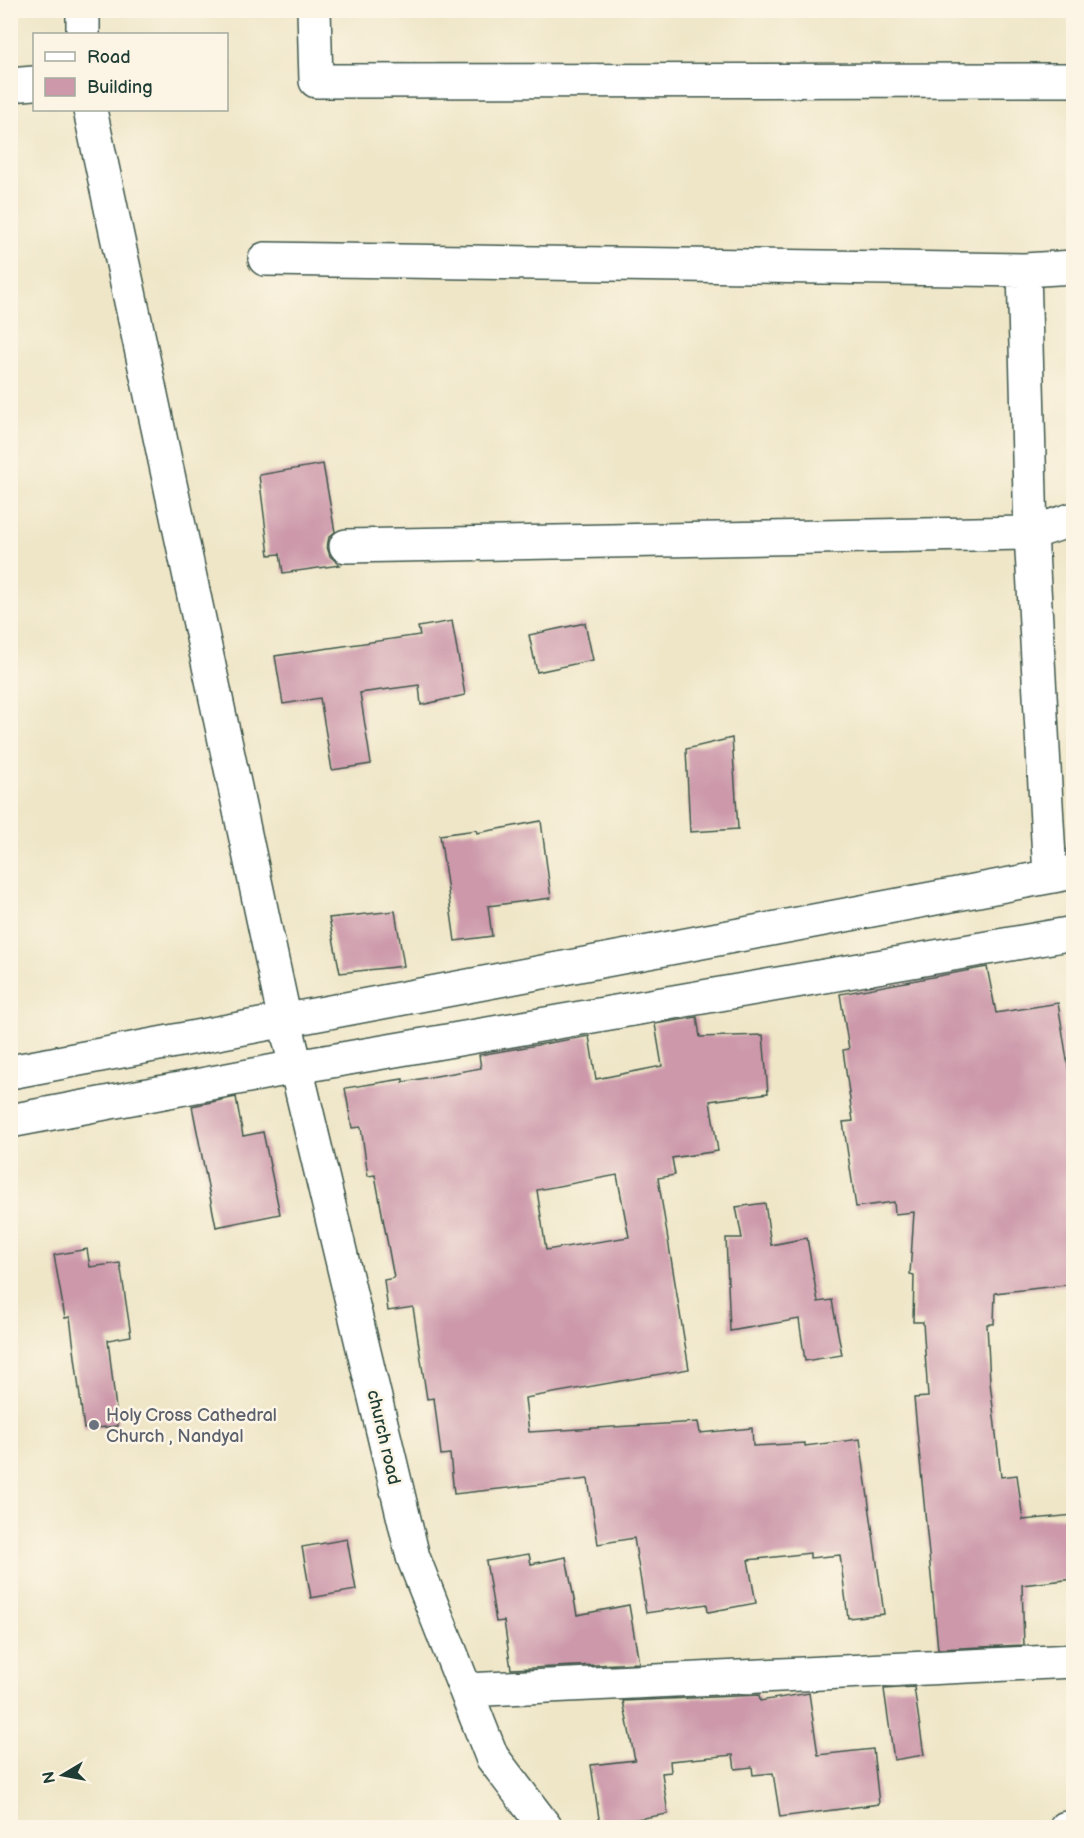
<svg xmlns="http://www.w3.org/2000/svg" width="1084" height="1838" viewBox="0 0 1084 1838" font-family="'Balsamiq Sans',sans-serif">
<rect width="100%" height="100%" fill="#fcf5e5"/>
<filter id="ink" filterUnits="userSpaceOnUse"><feTurbulence type="fractalNoise" baseFrequency=".0167" numOctaves="2"/><feDisplacementMap in="SourceGraphic" scale="12" xChannelSelector="R" yChannelSelector="G"/><feConvolveMatrix kernelMatrix="1 2 1 2 8 2 1 2 1" color-interpolation-filters="sRGB"/></filter>
<filter id="wash" filterUnits="userSpaceOnUse"><feTurbulence type="fractalNoise" baseFrequency=".008" numOctaves="4" result="noise"/><feDisplacementMap in="SourceGraphic" scale="24" xChannelSelector="R" yChannelSelector="G"/><feGaussianBlur stdDeviation="1.35" result="paint"/><feColorMatrix in="noise" values="0 0 0 0 0 0 0 0 0 0 0 0 0 0 0 0 0 1.4 0 .05"/><feComposite in="paint" operator="in"/></filter>
<g filter="url(#wash)">
<rect width="100%" height="100%" fill="#efe6c8"/>
<g id="blocks">
<path fill="#cc98aa" fill-rule="evenodd" d="M323,464L335,532L329,537L327,547L330,556L340,565L283,573L280,554L269,555L259,475Z
M452,621L465,695L421,705L419,685L360,693L371,764L332,770L320,698L283,704L275,656L420,635L418,627Z
M585,623L593,660L537,672L529,635Z
M732,738L738,829L690,832L686,749Z
M541,821L551,898L488,906L492,936L455,941L440,835L476,830L477,833Z
M395,911L404,966L340,973L329,918Z
M987,967L996,1013L1058,1003L1074,1104V1284L995,1293L994,1324H987L990,1382L1001,1477L1017,1475L1023,1520L1074,1515V1579L1022,1585L1024,1645L938,1649L914,1398L928,1397L923,1322H913L914,1275L910,1274L914,1212L895,1214L894,1202L856,1207L843,1122L853,1121L843,1050L849,1049L840,994Z
M697,1017L700,1037L763,1035L768,1093L710,1101L718,1151L672,1158L675,1175L658,1178L689,1369L525,1398L529,1432L698,1422L700,1433L752,1428L753,1446L805,1443V1446L860,1439L884,1614L848,1618L840,1555L810,1558V1553L748,1560L756,1603L708,1612L707,1604L646,1613L634,1538L598,1544L588,1479L454,1494L450,1454L441,1455L434,1398L427,1399L413,1307L388,1311L384,1280L394,1278L375,1175L368,1176L361,1127L352,1128L345,1088L403,1079V1082L481,1068L479,1055L589,1036L596,1079L662,1066L655,1024ZM617,1175L629,1237L546,1250L537,1190Z
M236,1097L243,1136L263,1132L280,1214L216,1227L192,1106Z
M765,1203L771,1245L807,1238L818,1302L832,1300L842,1355L805,1361L799,1319L730,1331L726,1238H742L736,1207Z
M87,1249L90,1267L120,1263L131,1336L108,1340L118,1426L84,1429L70,1317L65,1318L54,1255Z
M347,1539L356,1590L311,1598L302,1547Z
M529,1554L531,1564L566,1557L577,1615L629,1605L639,1663L511,1669L504,1621L496,1622L486,1561Z
M914,1687L924,1755L894,1760L884,1689Z
M809,1693L818,1755L873,1749L879,1804L780,1817L773,1773L753,1775L752,1767L735,1769L733,1755L670,1761L671,1772L662,1773L668,1814L600,1825L591,1765L635,1760L623,1701L759,1695L760,1701Z"/>
</g>
</g>
<g filter="url(#ink)">
<use href="#blocks" fill-opacity="0" stroke="#3e564a" stroke-width="1.5"/>
<g fill="none" stroke-linecap="round" stroke-linejoin="round">
<g stroke="#3e564a" stroke-width="36">
<path id="street" d="M83,10V34
M314,10L316,81L1074,80
M10,85L34,83
M90,110L285,1021L413,1557L492,1757L546,1828
M265,259L1024,270L1031,533L1050,876
M1024,270L1074,267
M346,546L1031,533L1074,519
M466,1690L1074,1661
M1066,1828L1074,1827"/>
</g>
<g stroke="#3e564a" stroke-width="36">
<path id="secondary" d="M10,1072L1074,872
M10,1121L296,1067L1074,933"/>
</g>
<use href="#street" stroke="#fff" stroke-width="33"/>
<use href="#secondary" stroke="#fff" stroke-width="33"/>
</g>
</g>
<circle fill="#6b7280" stroke="#fcf5e5" stroke-width="2" cx="94" cy="1425" r="6"/>
<g text-anchor="middle" stroke-width="5" stroke-linejoin="round" paint-order="stroke">
<g font-size="18" fill="#5b616d" stroke="#fcf5e5" text-anchor="start">
<text x="106" y="1421">Holy Cross Cathedral<tspan x="106" dy="21">Church , Nandyal</tspan></text>
</g>
<g font-size="18" fill="#1f3d34" stroke="#fcf5e5">
<text transform="translate(384 1437) rotate(77)" y="6">church road</text>
</g>
</g>
<rect width="1084" height="1838" fill="none" stroke="#fcf5e5" stroke-width="36"/>
<rect x="33" y="33" width="195" height="78" fill="#fcf5e5" stroke="#a4ab9e" stroke-width="1.5"/>
<rect x="45" y="52" width="30" height="9" fill="#ffffff" stroke="#a4ab9e" stroke-width="1.5"/>
<text x="87" y="63" font-size="18" fill="#1f3d34">Road</text>
<rect x="45" y="78" width="30" height="18" fill="#cc98aa" stroke="#a4ab9e" stroke-width="1.5"/>
<text x="87" y="93" font-size="18" fill="#1f3d34">Building</text>
<g transform="translate(63 1775) rotate(260)" stroke="#fcf5e5" stroke-width="4.5" paint-order="stroke">
<path d="M0-4.5L10 22L0 15L-10 22Z" fill="#1f3d34"/>
<text y="-9" font-size="16" font-weight="bold" text-anchor="middle" fill="#1f3d34">N</text>
</g>
</svg>
